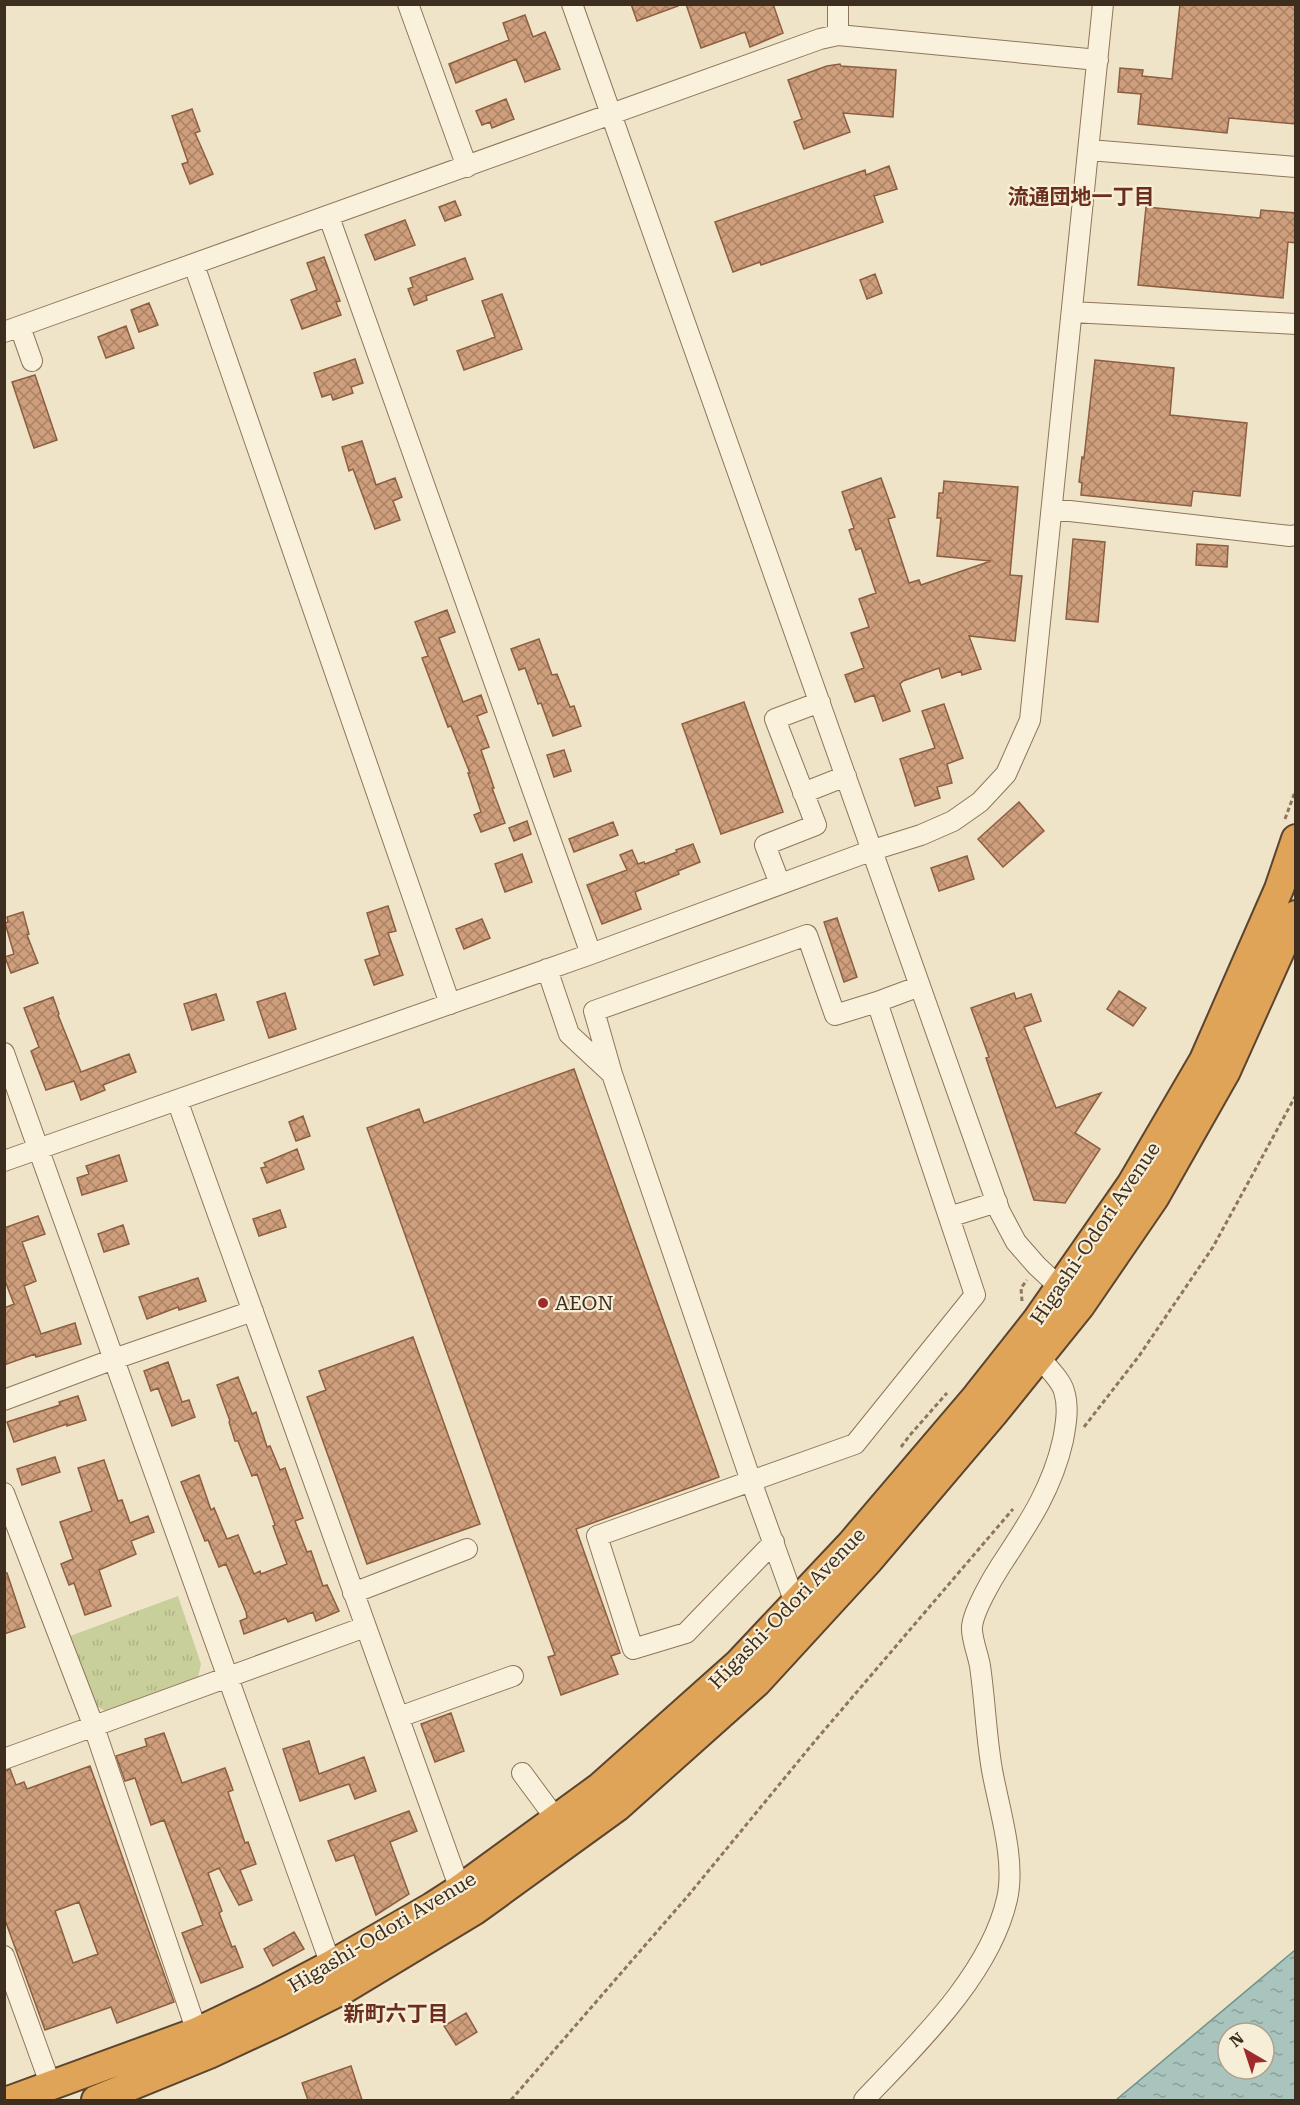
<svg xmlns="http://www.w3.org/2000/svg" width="1300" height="2105" viewBox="0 0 1300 2105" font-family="'Roboto Serif','Noto Sans JP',serif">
<defs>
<pattern id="park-tufts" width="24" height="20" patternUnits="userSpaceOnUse" patternTransform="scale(1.5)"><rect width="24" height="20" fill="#c9cf9b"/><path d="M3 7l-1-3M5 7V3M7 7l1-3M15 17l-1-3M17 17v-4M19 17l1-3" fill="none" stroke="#aeb285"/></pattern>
<pattern id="water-ripples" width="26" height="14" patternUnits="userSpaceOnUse" patternTransform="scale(1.5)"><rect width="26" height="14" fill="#a9c4bc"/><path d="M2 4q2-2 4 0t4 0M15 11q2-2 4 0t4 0" fill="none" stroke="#8ba098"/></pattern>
<pattern id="building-cross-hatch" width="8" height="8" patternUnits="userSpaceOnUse" patternTransform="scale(1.5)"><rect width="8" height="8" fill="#cf9f7d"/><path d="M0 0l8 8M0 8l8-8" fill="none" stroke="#a98266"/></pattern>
</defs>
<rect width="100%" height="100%" fill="#f0e4c8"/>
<path fill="url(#park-tufts)" d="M178,1596L201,1664L198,1678L105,1711L95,1705L70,1636Z"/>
<path fill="url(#water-ripples)" stroke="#6f938a" stroke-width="1.5" fill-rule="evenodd" d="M1295,1950V2100H1116ZM1228,2033H1264V2069H1228Z"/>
<path fill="url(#building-cross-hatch)" stroke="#8d5f41" stroke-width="1.5" fill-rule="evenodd" d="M631,4H678V6L637,21Z
M686,4H773L783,33L750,47L745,32L701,48Z
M1180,4H1296V124L1229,118L1227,133L1138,124L1141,94L1118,92L1120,68L1143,70L1142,76L1172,79Z
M525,15L533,37L545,32L560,69L525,82L516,59L456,83L449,64L509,40L503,23Z
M840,64L841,66L896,70L893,117L843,113L850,132L804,149L794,122L802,119L788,80L827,66Z
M506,99L514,119L492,128L490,122L482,125L476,111Z
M192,109L200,131L195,133L213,174L190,184L182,164L188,162L172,116Z
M889,166L897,189L874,196L883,222L761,265L760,262L733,272L715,222L865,170L866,175Z
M455,201L461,215L445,221L439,207Z
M1146,207L1260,218L1261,210L1296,213V243L1288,242L1283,298L1138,285Z
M405,220L415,245L375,260L365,235Z
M324,257L340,301L336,302L341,315L302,329L291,300L317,290L307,263Z
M465,258L473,279L426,296L427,300L414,305L408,289L413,287L410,278Z
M875,274L882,293L867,299L860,280Z
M502,294L522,349L464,370L457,351L495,337L482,301Z
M149,303L158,325L139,332L131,310Z
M126,326L134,348L106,358L98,337Z
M355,359L363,383L351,387L353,393L333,400L331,394L322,397L314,373Z
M1095,360L1174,368L1170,415L1247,423L1240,496L1193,491L1191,506L1081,495L1082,483L1079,482L1082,457L1084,458Z
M35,375L57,440L34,448L12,382Z
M362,441L376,485L395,478L402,497L393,501L400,520L375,529L353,469L349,471L342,447Z
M881,478L895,517L888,519L909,583L919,580L921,585L991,561L937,556L941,518H937L939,493H943L944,481L1018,487L1010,575L1022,576L1015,641L969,636L981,669L962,675L961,671L942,678L939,668L903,681L900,684L910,711L883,721L874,695L855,702L845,675L864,668L851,633L869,627L859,599L876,593L861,548L856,550L849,530L854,528L842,492Z
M1073,539L1105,542L1098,622L1066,619Z
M1197,544L1228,546L1227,567L1196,565Z
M447,610L455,632L439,638L463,702L481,695L487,712L477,716L489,747L481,750L494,788H492L505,823L481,832L474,815L481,812L468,773H470L451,726L448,727L422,658L428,656L415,622Z
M539,639L552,675L557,674L570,707L574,706L581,726L553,736L541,703L538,704L525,668L519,670L511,649Z
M744,702L783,812L721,834L682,724Z
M944,704L963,758L947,764L952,783L937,787L940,798L915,806L900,759L935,748L922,711Z
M564,750L571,771L554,777L547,755Z
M1019,802L1044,831L1003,867L978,839Z
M527,821L531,834L514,841L509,828Z
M613,822L618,835L574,852L569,839Z
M693,844L700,862L678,871L679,874L635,892L641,909L602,924L587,885L627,870L620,855L632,850L638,864L644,862L645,864L677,852L676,850Z
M522,854L532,882L505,892L495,864Z
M967,856L974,879L939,891L931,868Z
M388,906L396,931L388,933L403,975L374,985L365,960L380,955L367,913Z
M23,912L29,934L27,935L38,963L11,973L5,957L14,954L5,923L8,922L7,917Z
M837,918L857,977L844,982L824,922Z
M482,919L490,938L464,949L456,929Z
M1119,991L1146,1008L1133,1026L1107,1009Z
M285,993L296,1029L269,1038L257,1002Z
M1014,993L1016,999L1031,994L1041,1021L1024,1027L1056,1108L1101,1093L1075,1133L1100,1149L1065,1203L1034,1200L986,1058L989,1057L971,1008Z
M216,994L224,1020L192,1030L184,1004Z
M53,997L59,1014L58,1015L81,1072L129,1054L136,1072L103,1085L105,1090L81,1100L74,1081L46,1090L31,1051L39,1047L24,1008Z
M574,1069L719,1477L576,1529L620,1653L611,1656L618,1674L561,1695L548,1657L555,1655L367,1128L419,1109L424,1123Z
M303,1116L310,1136L296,1141L289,1122Z
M297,1149L304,1169L267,1183L261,1168L266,1167L264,1163Z
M119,1155L127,1181L82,1195L77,1178L89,1174L86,1166Z
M280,1210L286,1227L259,1236L253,1219Z
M38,1216L45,1234L22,1242L36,1281L24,1286L41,1334L75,1323L81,1344L36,1357L35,1354L4,1365V1308L14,1304L4,1278V1228Z
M123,1225L129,1244L104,1252L98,1234Z
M198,1278L206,1301L179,1310L178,1307L147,1319L139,1297Z
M413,1337L480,1524L367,1564L307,1397L326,1390L319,1371Z
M168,1362L182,1402L189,1400L195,1417L172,1426L158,1388L151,1391L144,1371Z
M238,1377L252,1414L256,1412L267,1447L270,1446L280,1470L285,1468L303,1518L295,1521L307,1552L311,1551L323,1586L327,1585L339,1611L316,1621L313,1612L288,1622L286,1618L244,1634L240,1621L247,1618L246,1612L226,1564L219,1567L208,1540L205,1541L181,1482L199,1475L211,1510L214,1508L227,1539L238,1535L254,1574L260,1571L261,1574L287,1564L273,1526L275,1525L257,1474L252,1476L238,1441H235L229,1422L230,1421L217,1385Z
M78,1396L86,1420L67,1426V1424L14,1442L7,1422L60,1405L59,1402Z
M55,1457L60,1472L22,1485L17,1469Z
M104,1460L118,1501L122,1500L130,1523L148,1516L154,1532L131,1541L136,1554L99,1570L111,1606L85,1615L74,1583L69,1585L61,1564L73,1559L60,1522L92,1511L78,1468Z
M4,1573H7L25,1627L4,1634Z
M451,1713L464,1751L435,1762L421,1724Z
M164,1733L182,1783L225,1768L233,1790L228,1792L245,1843L248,1842L256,1864L240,1870L252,1900L239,1905L219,1868L208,1873L222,1911L219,1913L232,1947L235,1946L243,1967L201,1983L182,1933L203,1925L164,1820L151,1825L135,1778L125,1781L116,1756L147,1746L145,1739Z
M309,1741L319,1774L364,1757L376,1791L355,1799L349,1784L300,1801L283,1749Z
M90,1766L174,2002L117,2023L111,2007L45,2030L4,1917V1771L10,1769L16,1785L24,1782L27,1789ZM79,1902L98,1954L73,1963L55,1911Z
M409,1811L417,1831L390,1842L409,1894L376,1915L354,1855L336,1861L328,1841Z
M294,1932L304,1949L273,1966L264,1949Z
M466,2013L477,2032L456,2045L444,2026Z
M351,2066L362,2100H308L302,2083Z"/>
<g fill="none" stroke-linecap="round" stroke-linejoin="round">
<g stroke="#8d765c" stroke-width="22">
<path id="minor" d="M408,4L467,167
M572,4L1000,1212L1016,1242L1037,1266L1068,1295
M838,4V35
M1089,150L1296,167
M329,217L591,954
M194,265L450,1004
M1072,312L1296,324
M20,327L32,361
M4,332L820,39L838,35L1098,60
M1052,509L1290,536L1296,535
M803,793L846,776
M780,884L765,845L816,825L775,719L820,702
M547,969L569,1034L612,1074L751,1481L795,1603
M4,1053L331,1965L337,1976
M612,1074L594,1011L807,935L835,1015L877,1002
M177,1100L460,1889L466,1898
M4,1161L591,954L873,850L921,835L953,821L980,802L1006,774L1030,720L1103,4
M949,1217L997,1202
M4,1400L114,1359L253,1311
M4,1493L94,1727L197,2032L202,2041
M774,1542L686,1633L633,1649L597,1536L855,1444L975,1295L877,1002L920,986
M353,1593L467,1549
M399,1717L513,1676
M4,1759L365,1627
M522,1773L556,1819
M4,1956L51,2086
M864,2100C916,2045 990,1975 1007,1899C1016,1860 999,1809 992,1770C986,1735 985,1700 980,1666C978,1654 971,1638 972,1626C974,1610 992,1579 1001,1565C1028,1524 1052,1489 1063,1440C1066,1424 1069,1407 1064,1391C1061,1380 1047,1367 1040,1358"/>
</g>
<g stroke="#5b4430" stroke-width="32">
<path id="highway" d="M11,2100L197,2032L268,1998L331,1965L432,1907L460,1889L600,1787L738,1664L851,1544L977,1396L1037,1320L1131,1185L1204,1060L1279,889L1296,839
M96,2100L209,2054L280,2021L344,1989L475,1910L617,1807L757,1682L869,1560L993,1414L1080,1306L1154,1198L1226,1071L1296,915"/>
</g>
<path stroke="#8d765c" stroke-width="3" stroke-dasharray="4.5 3" stroke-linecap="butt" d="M1285,819L1296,789
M1022,1301L1021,1288L1027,1280
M1084,1427L1139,1356L1213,1247L1296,1095
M901,1447L910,1435L947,1393
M511,2100L687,1897L815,1741L1013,1509"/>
<use href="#minor" stroke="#faf1dc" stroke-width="20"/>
<use href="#highway" stroke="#e0a458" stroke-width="28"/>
</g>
<circle fill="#9e2a2b" stroke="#f7eed8" stroke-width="2" cx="543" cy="1303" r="6"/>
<g text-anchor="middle" stroke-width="4.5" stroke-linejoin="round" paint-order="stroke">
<g font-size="20" fill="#3d2e20" stroke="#f7eed8">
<text transform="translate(1095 1233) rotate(-56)" y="7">Higashi-Odori Avenue</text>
<text transform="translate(787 1608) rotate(-46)" y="7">Higashi-Odori Avenue</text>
<text transform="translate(382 1932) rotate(-31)" y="7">Higashi-Odori Avenue</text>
</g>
<g font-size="20" fill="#3d2e20" stroke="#f7eed8" text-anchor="start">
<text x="555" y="1310">AEON</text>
</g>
<g font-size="21" font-weight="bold" fill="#6b2e1e" stroke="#f7eed8">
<text x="1081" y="204">流通団地一丁目</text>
<text x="396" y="2021">新町六丁目</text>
</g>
</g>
<rect width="1300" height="2105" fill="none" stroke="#3d2e20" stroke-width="12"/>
<g transform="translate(1246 2051) rotate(321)"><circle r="28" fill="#f7eed8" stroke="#ada18e" stroke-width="1.5"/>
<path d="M0-4.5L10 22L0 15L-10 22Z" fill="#9e2a2b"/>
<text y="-9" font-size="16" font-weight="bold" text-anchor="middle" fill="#3d2e20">N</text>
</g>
</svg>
